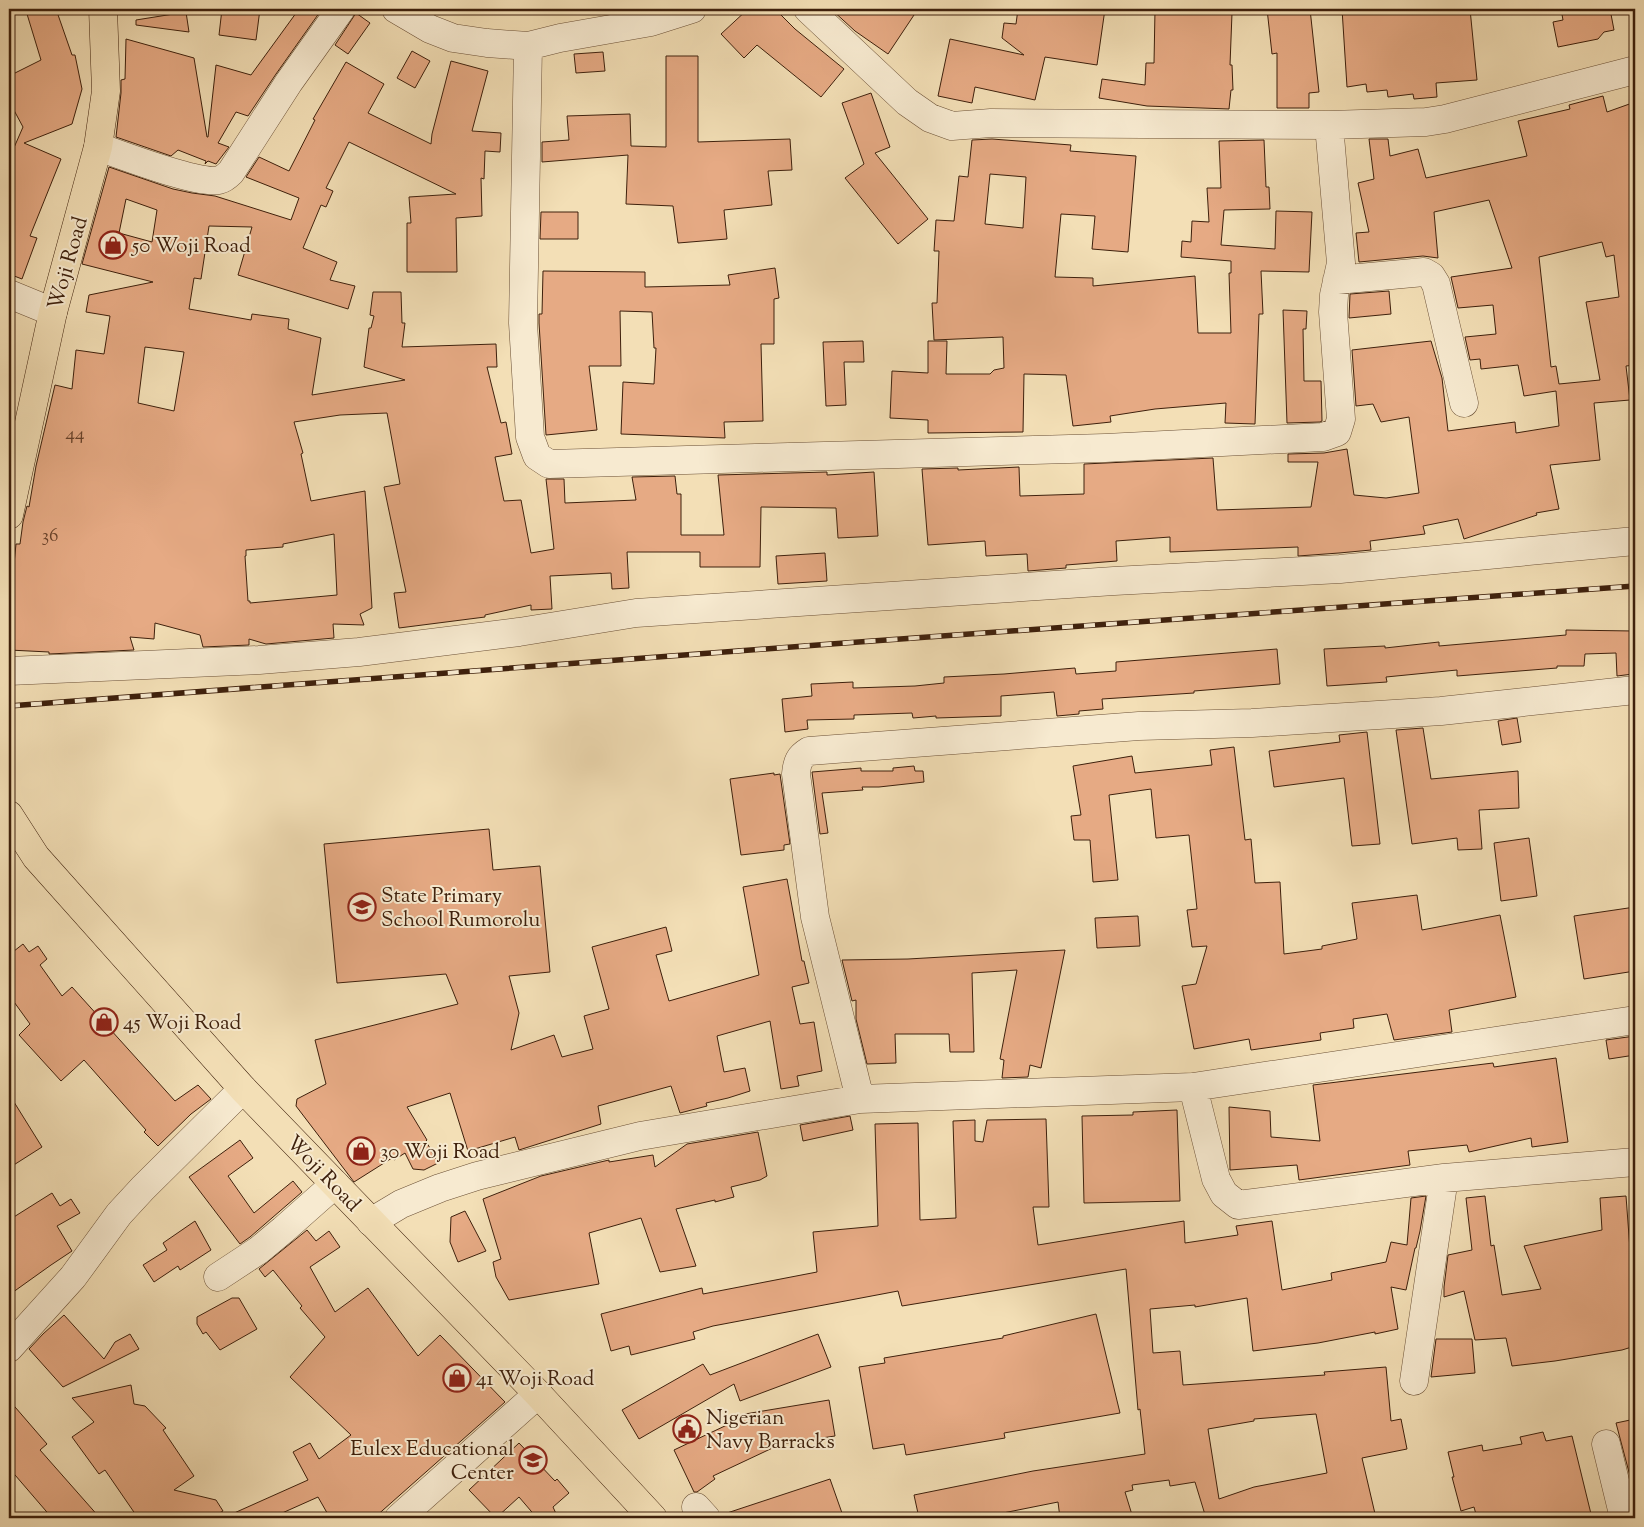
<svg xmlns="http://www.w3.org/2000/svg" width="1644" height="1527" viewBox="0 0 1644 1527" font-family="'Sorts Mill Goudy',serif">
<rect width="100%" height="100%" fill="#f3dfb6"/>
<filter id="stains"><feTurbulence type="fractalNoise" baseFrequency=".004" numOctaves="4"/><feColorMatrix values="0 0 0 0 .2 0 0 0 0 .09 0 0 0 0 .02 0 0 0 .5 -.17"/></filter>
<radialGradient id="worn" r=".72"><stop offset=".6" stop-color="#630" stop-opacity="0"/><stop offset="1" stop-color="#630" stop-opacity=".3"/></radialGradient>
<path fill="#e6aa84" stroke="#3e200c" fill-rule="evenodd" d="M44,9H56L72,55H75L82,89L72,124L24,143L61,159L30,236L37,238L22,279L9,274V159L23,127L9,101V76L41,60L27,14Z
M222,9H260L256,40L219,35Z
M299,9H322L276,74L248,116L236,112L218,143L229,147L216,164L208,161L205,164L206,161L178,150L171,156L116,137L121,93V80L125,79L126,39L194,58L207,137H208L216,65L251,75Z
M748,9H775L795,29L844,69L821,97L757,45L744,58L721,34Z
M831,9H918L888,54L855,31Z
M1018,9H1105L1097,65L1045,57L1035,100L975,87L972,103L938,96L950,39L1024,55L1002,38L1004,23L1016,24Z
M1267,9H1310L1319,92L1309,93V108H1277V53L1272,54Z
M1342,9H1470L1477,80L1436,83L1437,97L1414,99L1413,94L1388,97L1387,90L1367,92L1366,84L1347,87Z
M1561,9H1610L1614,30L1604,32L1598,39L1558,47L1553,22L1563,20Z
M1155,10L1232,13L1230,65H1232L1233,90H1231L1229,109L1147,106L1099,98L1102,79L1145,85L1146,63H1154Z
M186,12L189,32L136,25V20Z
M356,13L370,23L348,54L335,45Z
M412,51L430,61L415,88L397,78Z
M603,52L605,71L576,73L574,54Z
M666,56H698V142L790,139L792,170L768,171L772,205L724,210L727,239L678,243L673,206L626,204L628,155L542,162V142L569,140L567,116L630,114L631,146L666,147Z
M451,61L488,71L472,131L501,133L500,152L485,151L484,179L481,178L482,216L456,218L457,272H407V223H411L409,197L456,194L349,142L326,188L333,191L326,207L321,205L303,248L337,262L330,280L355,286L348,309L238,275L252,227L209,226L201,279L194,278L189,309L251,320L252,314L289,319L288,329L321,338L312,395L405,380L364,367L369,328H371L374,316L370,315L373,292H401L402,323H405L402,347L496,344L497,367H487L501,423L506,422L512,454L495,457L504,501L521,500L531,553L554,549L546,479H564L565,503L636,500L632,477L675,476L677,494H681V535H724L718,475L827,472V475L874,472L878,536L838,538L836,508L761,507L760,567H700V552H627L629,588L612,589L611,573L550,576L552,609L531,610V605L485,615V617L399,628L394,593L406,592L384,487L400,484L387,413L340,415L294,422L303,453L301,454L311,501L365,491L372,608L360,614L364,625L333,624L334,638L266,644L249,639V645L203,647L200,635L155,623L154,639L130,637L134,650L49,654V652L9,650V584H12L16,544H20L23,522L27,506L29,507L36,466L55,385L72,389L76,350L104,354L110,316L86,312L89,295L153,282L82,264L109,167L173,189L192,193L215,196L291,220L299,198L246,177L259,157L289,171L315,120L313,119L346,62L384,84L368,113L431,144L432,134ZM126,199L157,210L152,242L119,233ZM145,347L184,352L174,411L138,403ZM334,534L337,595L250,603V601H248L245,556H246V550L283,547V544Z
M871,93L890,147L875,153L928,219L898,244L845,178L864,164L842,103Z
M1603,96L1607,112L1635,102V365L1626,366L1630,400L1594,403L1600,460L1550,465L1559,509L1536,513L1537,515L1464,539L1458,519L1423,526L1425,534L1370,541L1371,550L1339,553L1298,556V547L1170,552V537L1116,541L1117,561L1066,565V568L1028,571L1027,554L986,556L985,541L928,545L922,469L958,468V470L1019,467L1020,496L1084,494V464L1213,458L1217,510L1311,507L1318,462H1288V454L1324,453L1347,449L1354,495L1386,498L1419,493L1409,417L1381,422L1373,404L1356,406L1352,350L1431,341L1442,378L1448,431L1515,422L1516,433L1559,426L1556,391L1524,396L1518,365L1481,369L1480,359L1470,360L1465,337L1496,334L1493,305L1458,308L1451,277L1512,268L1489,200L1434,212L1438,258L1423,256L1359,262L1356,233L1369,232L1358,183L1374,179L1369,139H1388L1390,156L1418,149L1426,178L1527,156L1518,121L1570,109L1569,105ZM1602,242L1606,257L1614,255L1619,297L1586,302L1600,380L1559,384L1556,366L1551,367L1539,257Z
M992,139L1071,145L1070,151L1136,156L1128,252L1092,249L1095,216L1061,214L1055,277L1093,278V286L1195,276L1198,333H1231L1229,273H1231V261L1181,257L1182,241L1191,242L1192,221L1209,222L1207,188H1221L1219,141L1264,140L1266,187H1269L1270,209L1224,210L1221,245L1275,249L1276,211L1312,212L1309,272L1261,271L1263,314H1259L1255,424L1225,423L1226,403L1155,409L1110,416L1111,422L1073,426L1066,375L1024,374L1023,432L928,433V420L890,418L892,371L928,373V341H947L946,374H990L994,370L1004,368L1003,337L934,340L932,303H937L939,251H934L936,220L954,221L959,176L968,177L972,140ZM990,174L1026,177L1023,228L985,224Z
M541,212H578V239H540Z
M775,268L779,298L774,299V344H761L763,421L724,422L725,438L621,434L623,382L654,384L656,348H654L652,312L620,311L621,366H589L597,430L546,435L539,323V314H542L543,271L645,272V287L730,285L728,275Z
M1389,291L1391,314L1349,318L1350,294Z
M1283,310L1307,311L1306,329H1303L1304,381H1321L1322,421L1320,422L1287,423Z
M863,341L864,362H844L846,405L826,406L823,342Z
M825,553L827,581L778,584L776,556Z
M1566,630L1633,631V674L1617,676L1616,653L1585,654L1584,666H1557V668L1457,676V670L1386,677L1387,682L1327,686L1324,649L1385,646V648L1439,642V646L1566,635Z
M1277,649L1280,684L1194,691V693L1102,699L1103,709L1079,711V714L1057,716L1054,692L1001,696V716L936,718V716L913,718L912,713L854,715V719L807,720L808,729L785,732L782,699L812,696L811,684L853,682V688L915,686L944,683V677L1004,674L1075,668L1076,674L1116,671V662Z
M1517,718L1521,742L1502,745L1498,721Z
M1423,728L1431,779L1518,771L1519,808L1479,810L1482,849L1458,850L1457,838L1412,844L1396,730Z
M1367,732L1380,844L1352,846L1344,778L1274,787L1269,751L1340,742L1339,735Z
M1234,747L1245,840L1251,839L1255,883L1280,882L1284,954L1322,949V946L1357,939L1352,903L1417,895L1422,930L1500,915L1516,997L1449,1010L1452,1032L1394,1040L1387,1014L1353,1019L1354,1028L1320,1033L1321,1040L1251,1050L1249,1039L1194,1049L1182,986L1196,984L1207,946L1192,947L1187,910L1197,909L1189,835L1156,838L1151,789L1109,795L1118,880L1093,882L1090,840H1074L1071,816L1081,815L1073,766L1132,756L1135,773L1212,765L1210,750Z
M914,766L915,771H923L924,782L879,787H862L863,790L822,793L828,833L820,834L812,772L861,768V771H893V768Z
M774,773V775L780,774L790,844L784,845V850L741,855L730,779Z
M489,829L493,870L540,866L550,972L509,976L519,1013L511,1050L554,1035L562,1057L593,1049L584,1016L609,1009L592,947L666,927L672,951L656,955L669,1001L759,975L743,887L787,879L802,961H804L809,983L792,987L800,1024L814,1022L822,1071L797,1076L799,1086L781,1089L770,1021L717,1036L724,1072L745,1068L750,1091L728,1098L706,1103L707,1106L680,1113L671,1086L598,1106L601,1124L519,1150L515,1137L468,1151L450,1093L407,1107L427,1140L426,1141L438,1163L424,1170L413,1169L405,1153L394,1160L392,1158L354,1182L296,1106L297,1099L326,1084L315,1040L458,1004L446,974L337,983L324,844Z
M1529,838L1537,896L1501,901L1494,843Z
M1635,907V971L1584,979L1574,916Z
M1138,916L1140,946L1097,948L1095,918Z
M23,944L29,952L38,946L47,959L40,965L62,996L72,987L175,1101L198,1085L211,1099L191,1114L158,1146L144,1132L146,1130L84,1060L61,1081L19,1035L30,1024L9,995V955Z
M1065,950L1041,1068L1030,1065L1028,1077L1002,1078L1004,1060L1000,1059L1017,970L972,973L974,1052H950L949,1034H895L896,1063L867,1064L856,1019V1000L852,1001L842,960L908,959Z
M1635,1036V1055L1609,1059L1606,1040Z
M1556,1058L1568,1142L1532,1147L1531,1138L1469,1152L1467,1145L1408,1151L1410,1165L1299,1180L1297,1165L1230,1170L1229,1107L1270,1111L1271,1137L1320,1141L1313,1085L1493,1063L1494,1067Z
M9,1094L42,1147L9,1168Z
M1177,1110L1180,1201L1084,1203L1082,1116L1133,1115V1112Z
M850,1116L853,1130L803,1141L800,1125Z
M1046,1119L1049,1207H1033L1038,1245L1184,1221L1185,1243L1238,1235L1236,1226L1272,1221L1282,1290L1332,1280L1331,1273L1386,1262L1391,1242L1407,1245L1411,1198L1426,1196L1420,1231L1416,1248H1415L1406,1290L1391,1287L1398,1329L1375,1334V1332L1318,1343L1253,1351L1247,1298L1195,1307V1305L1150,1309L1153,1353L1180,1351L1183,1385L1325,1375L1324,1372L1386,1367L1391,1421L1401,1419L1407,1449L1362,1458L1376,1518H1206L1195,1482L1170,1486L1169,1480L1132,1485L1133,1490L1125,1492L1133,1518H1060L1058,1502L978,1518H919L914,1495L1033,1471L1145,1454L1140,1409L1138,1410L1126,1269L902,1306L898,1291L713,1326L693,1332L695,1339L631,1355L629,1346L611,1351L601,1314L702,1288L703,1294L817,1272L813,1232L878,1226L875,1124L918,1123L920,1220L956,1218L953,1121L975,1120V1141L983,1142L987,1120ZM1316,1414L1327,1473L1254,1487L1219,1499L1208,1429L1254,1421V1419Z
M758,1132L767,1176L760,1180L731,1187L734,1197L715,1202V1200L676,1209L696,1266L660,1272L641,1218L589,1233L599,1284L509,1300L496,1277L493,1262L501,1259L483,1199L541,1176L609,1160V1162L653,1155L655,1167L687,1144Z
M240,1140L253,1158L228,1176L254,1213L293,1181L302,1192L250,1237L240,1244L189,1177Z
M52,1193L60,1206L71,1199L80,1213L57,1226L72,1251L51,1265L9,1295V1220Z
M1485,1196L1491,1246L1494,1245L1502,1295L1541,1289L1524,1246L1602,1230L1600,1198L1626,1196L1632,1276H1635V1346L1622,1350L1555,1361L1512,1366L1506,1338L1475,1340L1464,1291L1444,1297V1287L1448,1255L1472,1250L1466,1198Z
M465,1211L486,1251L458,1262L450,1242L451,1217Z
M195,1221L211,1250L180,1270L178,1266L154,1282L143,1265L167,1250L163,1243Z
M307,1230L316,1241L329,1231L340,1247L310,1267L335,1312L368,1288L418,1356L440,1335L505,1402L374,1518H330L318,1497L271,1518H223L308,1480L293,1452L310,1443L319,1459L351,1435L290,1377L325,1337L300,1308L302,1306L273,1270L265,1277L259,1269Z
M232,1298H239L257,1329L220,1350L206,1332L203,1334L197,1324V1317Z
M1096,1314L1120,1413L1004,1433L1005,1438L906,1455L904,1444L873,1449L859,1367L885,1363L884,1358L1003,1338V1336Z
M64,1315L104,1359L115,1342L130,1334L139,1349L63,1387L29,1349L43,1334Z
M818,1334L831,1367L740,1401L734,1384L639,1439L622,1410L703,1364L710,1375Z
M1436,1339H1472L1475,1373L1431,1377Z
M131,1385L134,1404L145,1406L166,1428L163,1430L194,1476L174,1490L216,1500L223,1511L210,1518H138L105,1470L99,1474L72,1437L94,1422L72,1398Z
M9,1400L47,1444L40,1450L100,1518H52L9,1468Z
M829,1400L835,1436L781,1444L713,1476L715,1479L697,1492H694L674,1450L746,1416L745,1414Z
M1635,1419V1475L1630,1476L1616,1423Z
M1543,1432L1546,1441L1572,1436L1592,1518H1477L1474,1507L1461,1511L1452,1477H1454L1448,1452L1482,1445L1483,1451L1522,1444L1520,1437Z
M519,1443L555,1481L557,1479L569,1493L553,1507L558,1518H537L519,1497L496,1518L469,1490Z
M830,1479L842,1513L827,1518H721V1515Z"/>
<g fill="none" stroke-linecap="round" stroke-linejoin="round">
<g stroke="#6b5036" stroke-width="29">
<path id="minor" d="M396,9L430,29L453,38L487,43L528,46L560,38L651,22L692,9
M808,9L907,102L930,118L952,126L991,123L1329,125L1426,122L1445,119L1635,70
M528,46L523,323L530,437L537,456L549,464L1105,448L1323,437L1337,432L1341,419L1333,312L1334,295L1341,263L1329,125
M98,147C122,155 198,185 219,180C223,179 228,175 231,172L289,82L341,9
M1337,280L1424,272L1431,276L1436,284L1464,403
M9,294L53,312
M9,671L259,660L359,652L519,632L636,613L1114,581L1340,569L1635,541
M1193,1087L1216,1179L1224,1194L1238,1205L1444,1178L1635,1162
M860,1099L815,917L796,774C797,762 799,757 809,751L1139,726L1252,723L1441,711L1635,690
M371,1222L401,1204L440,1188L477,1176L640,1136L860,1099L1193,1087L1635,1020
M218,1277L259,1250L283,1230L335,1184
M9,1348L73,1277L119,1214L143,1188L243,1089
M1414,1381L1444,1178
M1606,1444L1624,1518
M696,1507L706,1518
M399,1518L538,1394"/>
</g>
<g stroke="#3e200c" stroke-width="29">
<path id="major" d="M9,515L53,312L98,147L106,91L103,9
M9,815L36,857L243,1089L538,1394L653,1518"/>
</g>
<use href="#minor" stroke="#f7ead0" stroke-width="28"/>
<use href="#major" stroke="#f3dfb6" stroke-width="28"/>
<g stroke="#3e200c" stroke-width="5.5">
<path id="rail" d="M9,706L831,644L1635,586"/>
</g>
<use href="#rail" stroke="#f7ead0" stroke-width="4" stroke-dasharray="11" stroke-linecap="butt"/>
</g>
<defs>
<g id="shop-ring" transform="scale(1.4375)"><circle r="9.5" fill="#f7ead0" stroke="#8f2418" stroke-width="1.5"/><path d="M-5-2.5h2.3a2.7 3.5 0 0 1 5.4 0H5L5.5 6h-11ZM-1.5-2.5h3a1.5 2.3 0 0 0-3 0Z" fill="#8f2418"/></g>
<g id="school-ring" transform="scale(1.4375)"><circle r="9.5" fill="#f7ead0" stroke="#8f2418" stroke-width="1.5"/><path d="M0-5L7-2L0 1L-7-2ZM-4 1L0 2.5L4 1V4Q0 6-4 4Z" fill="#8f2418"/></g>
<g id="civic-ring" transform="scale(1.4375)"><circle r="9.5" fill="#f7ead0" stroke="#8f2418" stroke-width="1.5"/><path d="M-.6-6.5H3V-4.5H.6V-3L4-1V1h2V6H-6V1h2V-1L-.6-3ZM-1.2 2.5V6h2.4V2.5Z" fill="#8f2418"/></g>
</defs>
<g fill-rule="evenodd">
<use href="#shop-ring" x="113" y="245"/>
<use href="#school-ring" x="362" y="907"/>
<use href="#shop-ring" x="104" y="1022"/>
<use href="#shop-ring" x="361" y="1151"/>
<use href="#shop-ring" x="457" y="1378"/>
<use href="#civic-ring" x="687" y="1429"/>
<use href="#school-ring" x="533" y="1460"/>
</g>
<g text-anchor="middle" stroke-width="4" stroke-linejoin="round" paint-order="stroke">
<g font-size="19" fill="#68422a">
<text x="75" y="439">44</text>
<text x="50" y="541">36</text>
</g>
<g font-size="21" fill="#3e200c" stroke="#f7ead0" text-anchor="start">
<text x="132" y="252">50 Woji Road</text>
<text x="381" y="902">State Primary<tspan x="381" dy="24">School Rumorolu</tspan></text>
<text x="123" y="1029">45 Woji Road</text>
<text x="380" y="1158">30 Woji Road</text>
<text x="476" y="1385">41 Woji Road</text>
<text x="706" y="1424">Nigerian<tspan x="706" dy="24">Navy Barracks</tspan></text>
<text x="514" y="1455" text-anchor="end">Eulex Educational<tspan x="514" dy="24">Center</tspan></text>
</g>
<g font-size="21" fill="#3e200c" stroke="#f7ead0">
<text transform="translate(67 263) rotate(-74)" y="7">Woji Road</text>
<text transform="translate(324 1173) rotate(46)" y="7">Woji Road</text>
</g>
</g>
<rect width="1644" height="1527" fill="none" stroke="#f3dfb6" stroke-width="30"/>
<rect x="10" y="10" width="1624" height="1507" fill="none" stroke="#3e200c" stroke-width="2.5"/>
<rect x="15" y="15" width="1614" height="1497" fill="none" stroke="#3e200c"/>
<rect width="100%" height="100%" filter="url(#stains)"/>
<rect width="100%" height="100%" fill="url(#worn)"/>
</svg>
